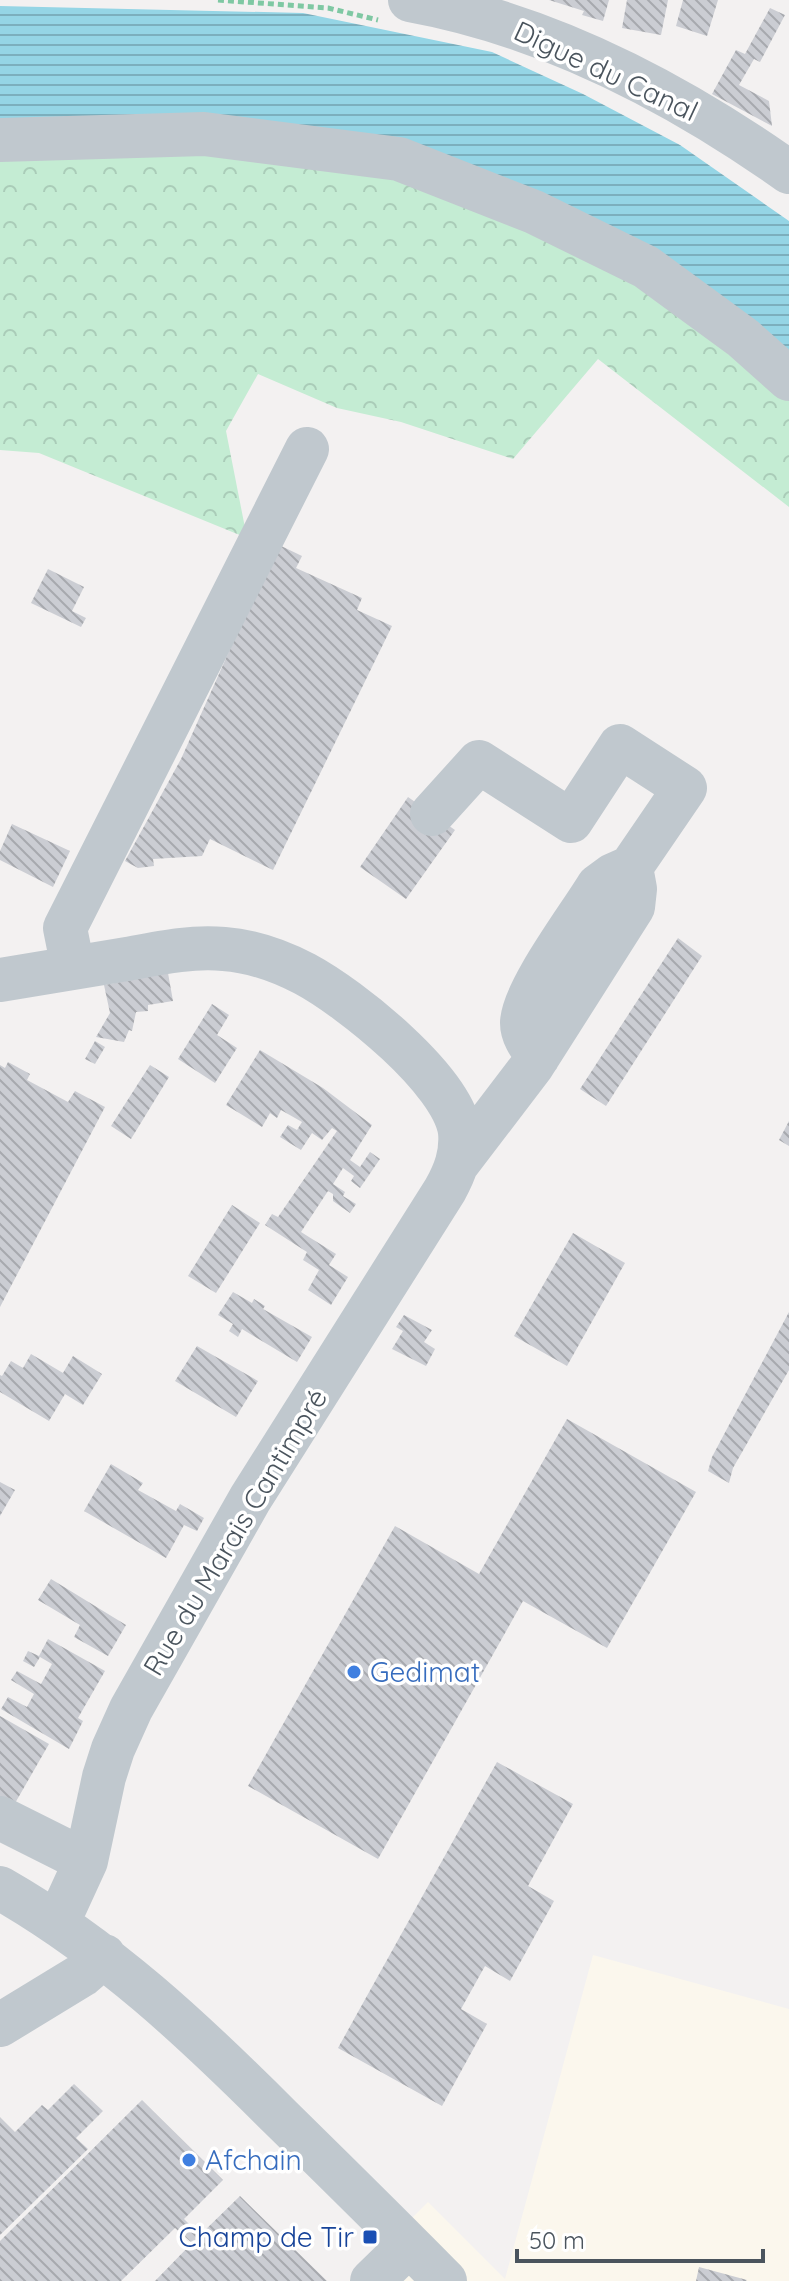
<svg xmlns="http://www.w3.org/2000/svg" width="789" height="2281" viewBox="0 0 789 2281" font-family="Quicksand,sans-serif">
<defs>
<pattern id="forest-crowns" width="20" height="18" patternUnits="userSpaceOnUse" patternTransform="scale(2)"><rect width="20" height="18" fill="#c4ecd3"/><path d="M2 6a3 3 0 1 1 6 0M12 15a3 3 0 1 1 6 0" fill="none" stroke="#aaccb8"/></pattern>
<pattern id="water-rules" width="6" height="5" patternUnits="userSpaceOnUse" patternTransform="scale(2)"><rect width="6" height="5" fill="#95d5e5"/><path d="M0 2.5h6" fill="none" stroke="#7cafbd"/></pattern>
<pattern id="building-back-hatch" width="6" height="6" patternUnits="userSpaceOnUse" patternTransform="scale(2)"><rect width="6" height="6" fill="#cbcdd3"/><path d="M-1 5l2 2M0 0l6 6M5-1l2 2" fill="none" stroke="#a7a9ae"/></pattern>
</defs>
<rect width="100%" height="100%" fill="#f3f1f1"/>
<path fill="#fbf7ed" d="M593,1955L789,2009V2281H349L428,2202L505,2279Z"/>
<path fill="url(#forest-crowns)" d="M0,127L455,165L789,358V507L598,359L513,459L401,422L337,408L258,374L226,431L247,538L39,453L0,450Z"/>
<path fill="url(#water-rules)" d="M0,6L303,13L492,52L583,94L680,145L789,221V358L455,165L0,127Z"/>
<path fill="url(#building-back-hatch)" d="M549,0H609L603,21L582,15L584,11Z
M627,0H668L661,35L622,28Z
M683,0H718L707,36L676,26Z
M770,8L785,15L760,62L754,59L739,85L769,101L772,126L712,94L736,50L745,54Z
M277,544L302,556L296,568L362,598L357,610L392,626L273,870L210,839L202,856L153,859L154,866L138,868L125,861L181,759Z
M48,569L84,587L72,611L86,618L81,627L31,603Z
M408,797L455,830L406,899L360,867Z
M12,824L70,851L53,887L0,860V851Z
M678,938L702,956L606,1106L580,1089Z
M168,973L173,1001L148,1005V1011L136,1012L132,1031L129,1030L124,1042L96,1037L110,1013L104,985Z
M212,1004L229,1015L217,1035L237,1048L215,1083L178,1059Z
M95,1041L105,1047L95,1064L85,1059Z
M260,1050L323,1088L372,1125L350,1160L360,1167L370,1152L380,1159L360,1188L351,1181L354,1176L343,1168L333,1184L345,1192L343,1196L356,1204L350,1213L333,1201V1194L328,1191L301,1232L336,1254L329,1265L348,1277L331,1305L308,1290L319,1270L303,1260L307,1252L265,1225L272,1214L278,1217L337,1131L332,1128L322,1140L312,1133L301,1150L280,1137L288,1125L297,1130L302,1122L281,1110L277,1118L270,1113L262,1127L226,1105Z
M8,1062L30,1074L27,1080L68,1102L75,1091L105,1107L0,1307V1065L5,1068Z
M150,1065L169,1077L131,1139L111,1126Z
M789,1121V1146L779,1140Z
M232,1205L260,1223L216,1293L188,1276Z
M573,1233L625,1263L567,1366L514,1336Z
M233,1292L252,1303L254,1299L265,1306L263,1309L312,1337L297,1362L242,1329L238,1337L229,1331L233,1324L218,1315Z
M789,1312V1370L733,1468L729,1483L708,1471L712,1457Z
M404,1315L432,1330L424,1342L435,1349L426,1366L392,1349L403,1331L396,1327Z
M197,1346L258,1381L236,1417L175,1381Z
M31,1354L63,1373L73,1356L102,1374L83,1405L65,1394L49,1421L0,1392V1375L2,1376L11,1361L23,1368Z
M567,1419L696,1492L607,1648L523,1601L378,1859L248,1786L395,1526L479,1574Z
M111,1464L143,1483L138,1490L176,1511L180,1504L204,1518L197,1531L184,1525L166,1558L84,1511Z
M0,1482L15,1490L0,1516Z
M51,1579L126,1625L108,1656L74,1637L80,1625L38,1600Z
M48,1639L105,1671L78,1718L83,1721L69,1749L1,1709L8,1697L27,1707L34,1694L11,1680L17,1671L41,1684L52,1664L40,1657L34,1667L23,1661L28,1651L39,1656Z
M0,1716L49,1744L14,1805L0,1797Z
M497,1762L573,1804L528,1886L554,1901L510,1981L485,1966L461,2009L487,2024L442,2106L338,2048Z
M74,2084L103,2111L76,2138L88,2149L0,2235V2117L15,2132L42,2105L48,2110Z
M142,2100L223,2180L184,2219L200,2235L240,2196L327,2281H155L192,2243L175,2228L121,2281H0V2241Z
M699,2267L747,2280L746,2281H696Z"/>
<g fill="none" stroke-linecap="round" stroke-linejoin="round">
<path stroke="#7fc8a3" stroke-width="5" stroke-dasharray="6 4" stroke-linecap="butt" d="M218,0L328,8L378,20"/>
<path stroke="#c0c8ce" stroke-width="44" d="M410,0C548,25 676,92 789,172
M0,140L204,134L399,159L534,212L646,267L743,338L789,379
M432,814L479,762L571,821L620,746L685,788L631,867L613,875L598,886C580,916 522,992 522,1023C522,1036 531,1047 538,1057
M73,968L65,928L307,449
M0,980C42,973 84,966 127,959C159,953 191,946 224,949C252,951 280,961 305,974C350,998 453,1080 460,1132C462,1154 455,1172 445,1190L250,1499L131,1709L113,1749L104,1777L86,1861L58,1922
M458,1163L532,1066L633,907L635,889L631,867
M0,1818L86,1861
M0,1888C107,1949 194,2031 281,2118C336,2172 391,2226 445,2281
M0,2025L82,1975L104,1956
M372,2281L409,2245"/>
</g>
<g fill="#3f7fe0" stroke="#fff" stroke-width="3">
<circle cx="354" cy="1672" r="8"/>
<circle cx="189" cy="2160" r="8"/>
</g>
<rect fill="#1a4fb4" stroke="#fff" stroke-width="3" x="362" y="2229" width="16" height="16" rx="4"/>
<g text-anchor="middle" stroke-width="7" stroke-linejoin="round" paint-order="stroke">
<g font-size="28" fill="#4a545d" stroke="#fff">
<text transform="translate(606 71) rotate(25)" y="10">Digue du Canal</text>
<text transform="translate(235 1532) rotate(-59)" y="10">Rue du Marais Cantimpré</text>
</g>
<g font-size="28" fill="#366cbe" stroke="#fff" text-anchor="start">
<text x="370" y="1682">Gedimat</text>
<text x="205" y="2170">Afchain</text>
</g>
<g font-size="28" fill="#164399" stroke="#fff" text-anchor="end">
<text x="354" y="2247">Champ de Tir</text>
</g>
</g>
<path d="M517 2249v12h246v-12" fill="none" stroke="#4a545d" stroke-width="4"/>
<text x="529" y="2249" font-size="24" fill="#4a545d" stroke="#ffffff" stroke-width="6" paint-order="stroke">50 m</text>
</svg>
